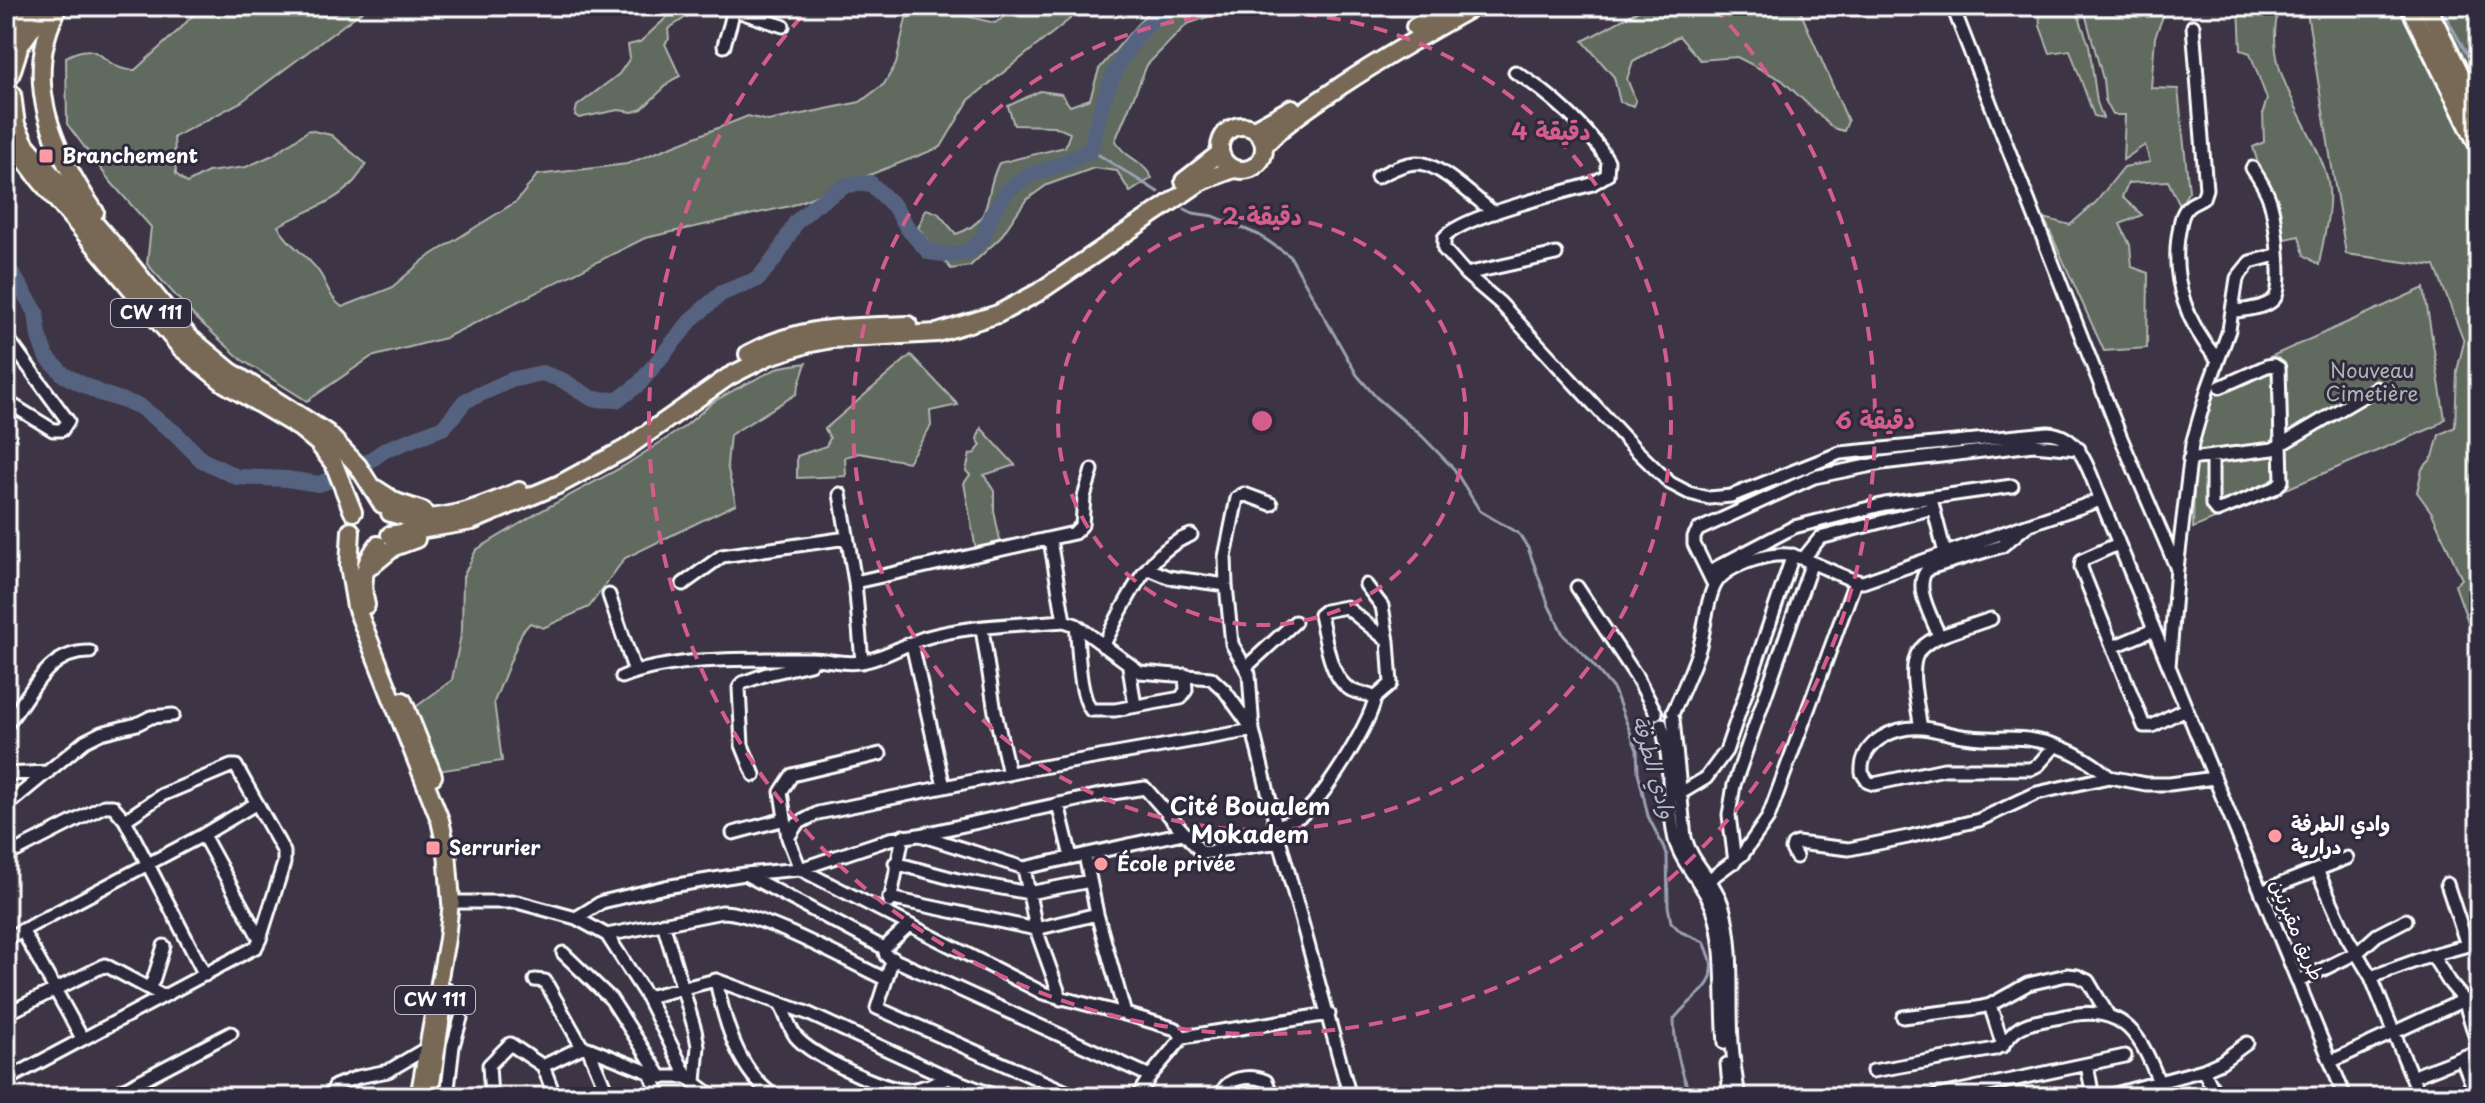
<svg xmlns="http://www.w3.org/2000/svg" width="2485" height="1103" viewBox="0 0 2485 1103" font-family="'Playpen Sans','Playpen Sans Arabic',sans-serif">
<rect width="100%" height="100%" fill="#3d3545"/>
<filter id="ink" filterUnits="userSpaceOnUse"><feTurbulence type="fractalNoise" baseFrequency=".0125" numOctaves="2"/><feDisplacementMap in="SourceGraphic" scale="16" xChannelSelector="R" yChannelSelector="G"/><feConvolveMatrix kernelMatrix="1 2 1 2 8 2 1 2 1" color-interpolation-filters="sRGB"/></filter>
<g filter="url(#ink)">
<path fill="#616b5f" stroke="#b0b5af" stroke-width="2" d="M201,6H369L241,102L174,137L176,174L187,183L208,172L246,167L273,155L309,130L331,135L366,164C347,201 312,207 278,226C288,246 310,256 321,275C329,289 330,298 342,307L391,288L425,259L517,201L537,175L627,164L748,116L768,121L860,102L884,84L896,64L906,18L936,9L995,23L1020,6H1086L969,100L941,147L790,206L645,238L445,338L371,357L307,401L242,360L194,316L147,264L151,227L110,181L67,124L66,57C104,36 100,71 135,70L181,28Z
M679,6H703L668,29L669,39L665,44L680,76L672,80L642,109L633,112L618,110L579,118L575,115L577,106L619,74L630,58L628,45L640,42Z
M1153,6H1240L1187,24L1147,65L1115,141C1128,161 1140,157 1152,178L1130,192L1117,171L1094,168L1047,185L1026,200L1000,238L970,266L951,269L918,228L926,209L938,213L956,234C997,220 982,195 999,163L1065,147L1070,133L1054,126L1014,125L1008,106L1040,91L1061,94L1070,106L1090,99L1099,69Z
M1647,6H1798L1848,121L1844,131L1833,128L1782,80L1737,57L1700,60L1679,36L1633,61L1627,79L1636,101L1634,106L1620,102L1614,77L1583,41Z
M2039,6H2075L2089,45L2097,102L2103,118L2094,116L2070,50L2050,53L2040,26Z
M2083,6H2167L2155,37L2151,88L2178,89L2189,191L2180,206L2168,181L2128,183L2122,197L2142,215L2120,224L2130,245L2132,267L2148,273L2147,348L2104,351L2044,218L2070,225L2096,202L2124,167L2150,162L2145,145L2123,160L2125,115H2113L2105,100L2103,79Z
M2239,6H2280C2259,69 2309,117 2326,174C2335,201 2323,238 2319,265L2304,255L2299,236L2281,240L2253,147L2264,142L2263,112L2267,99L2250,53L2241,50Z
M2306,6H2479V653L2455,585L2462,579L2432,513L2417,492L2422,469L2433,457L2439,435L2455,427L2457,371L2464,342L2435,266L2346,254Z
M2424,288L2445,419L2434,427L2193,528L2195,449L2212,383Z
M911,355L958,405L930,411L931,426L908,462L859,453L845,457L846,476L797,478V456L826,446L830,438L825,429Z
M806,363L796,394L730,435L727,465L736,504L625,558L589,607L543,628L530,623L522,632L494,702L502,761L438,771L413,709L452,680L462,630L463,577L476,550L539,512L624,466L684,427L713,402L736,389L780,367Z
M981,428L1015,465L984,475L994,491V511L1001,545L976,550L964,483L970,475L966,471L970,454L975,453L981,445L977,439Z"/>
<g fill="none" stroke-linecap="round" stroke-linejoin="round">
<path stroke="#9aa1b3" stroke-width="3" d="M2440,6L2468,56L2479,61
M1091,150L1158,192
M1185,209L1193,213L1213,216L1259,235L1290,256L1357,375L1376,397L1422,436L1454,469L1480,511L1519,534L1528,548L1549,606L1564,636L1585,655L1614,690L1637,750L1638,772L1648,816L1667,854L1668,906L1671,922L1681,932L1704,942C1726,988 1698,988 1674,1019C1674,1047 1681,1071 1691,1097"/>
<path stroke="#576380" stroke-width="16" d="M6,264L36,312L39,337L46,356L64,375L100,393L139,406L175,433L202,460L237,477L287,479L319,484L355,471L385,450L444,427L465,401L511,380L542,373L562,380L593,399L618,400L639,384L693,318L722,293L758,279L778,254L796,222L814,206L846,185L870,183L894,206L909,230L929,252L951,255L970,251L983,238L991,215L1007,191L1027,176L1063,164L1091,150C1101,96 1123,33 1174,6"/>
<g stroke="#fff" stroke-width="17">
<path id="minor" d="M733,6L740,12L783,26
M1954,10L2121,438L2177,569
M2193,26L2206,189L2203,198C2198,202 2191,203 2187,208C2180,215 2180,228 2178,237C2172,283 2188,325 2217,359
M724,46C727,31 733,23 733,6
M1515,72C1547,91 1589,128 1608,161L1607,175L1592,184C1562,193 1461,216 1444,238V249L1466,274L1500,303L1635,449L1670,483L1689,493L1709,498L1731,496L1840,453L2048,433C2082,435 2089,473 2101,500L2345,1097
M1377,177C1390,171 1405,162 1419,163C1440,164 1477,200 1494,213
M1466,274L1556,254
M2232,312C2245,309 2265,309 2274,299C2285,287 2275,218 2270,201C2266,189 2259,178 2252,168
M6,336L68,421L62,430H53L6,401
M2212,457V505L2217,511L2275,488L2282,481L2279,368L2274,365L2267,366L2220,387
M2189,459L2273,449L2377,388
M840,494L855,582L862,662
M1932,503L1945,553
M1050,540L1064,621
M2118,544L2082,560L2081,568L2144,726H2152L2185,709
M1803,559L1820,538L1933,508
M1149,569L1168,577L1226,585
M1708,572L1794,527L1885,504L2012,486
M855,582L1074,533L1082,525L1084,497L1092,470
M683,584L722,556L847,538
M1366,585L1382,606L1388,641L1391,684L1375,698
M1714,585L1694,544V537L1698,530L1814,477L1882,463L2033,445L2079,449
M1577,587L1636,676L1656,713
M609,595L635,672
M1076,625C1079,648 1078,692 1091,710H1115L1181,698L1186,690L1185,675
M982,629L995,712L1009,774
M1939,636C1932,617 1911,584 1929,568L2002,546L2029,524L2101,500
M912,644L944,787
M1103,646C1124,606 1145,552 1191,535
M2113,647L2153,630
M2169,666L2177,569L2192,444L2208,388L2229,330L2237,278L2250,262L2276,255
M1129,667L1135,706
M1246,667L1295,622
M622,677C673,656 756,659 812,659C828,659 844,665 860,662C882,659 903,645 924,638C968,625 1018,625 1064,621L1076,625L1140,672L1211,678L1225,691L1253,730L1280,842L1350,1097
M1673,712C1682,692 1692,671 1699,649C1705,631 1706,599 1716,583C1728,564 1773,551 1794,556C1813,560 1848,582 1863,582L2029,524
M1673,719L1685,838C1692,864 1715,881 1723,907C1735,951 1729,998 1732,1042C1733,1060 1736,1079 1739,1097
M1661,724C1673,762 1666,801 1675,840C1682,865 1704,884 1713,909C1726,946 1721,1003 1725,1043
M6,725C31,696 45,651 90,652
M1921,728C1905,640 1909,646 1991,619
M2055,746L2038,765L2030,769H1944L1874,784L1868,782L1862,773C1860,741 1895,726 1923,728C1939,730 1955,736 1971,737C1992,740 2013,736 2033,740C2060,744 2089,758 2109,777
M6,774L48,772
M754,775L742,745L739,688L742,683L767,674L810,664
M1681,793L1706,778L1726,751L1793,555
M1058,804L1071,857
M6,806L85,741L101,733L137,724L151,717L173,715
M1277,827C1284,823 1293,820 1300,816C1322,802 1370,724 1375,698C1367,693 1359,694 1351,690C1329,678 1326,638 1320,615L1325,611L1346,607L1388,641
M733,833L785,819
M203,835L260,939
M920,835L1024,868L1183,833
M788,838L781,792L792,775L880,754
M1085,855L1097,914L1125,1014
M6,856L104,806H113L125,820L205,975
M1796,857L1792,849L1793,845L1797,843L1849,849L1908,837L1979,820L2037,793L2109,777L2146,784H2170L2214,778
M1735,862L1729,815L1734,785L1812,562
M895,863L958,880L1029,893L1090,881
M1024,868L1036,929L1061,999
M2317,870L2347,937L2371,977L2420,1097
M745,874L884,948L886,956L1150,1076
M1710,879L1742,855L1768,818L1855,582
M2447,884L2467,945
M2261,892L2347,858
M889,898L1036,929L1097,914
M451,902H517L576,918L607,935L647,997L687,1077
M890,902L903,836
M576,918L602,902L665,887L745,874L800,869L890,839L919,835L1100,795L1145,788L1202,853L1280,842
M663,923L695,1030L698,1046L695,1082
M22,930L82,1038
M607,935L722,912C759,912 848,961 885,979
M6,939L203,835L257,803
M884,948L909,925
M563,953L611,999L661,1077
M2432,955L2449,982L2464,1000L2479,1048
M893,958L877,1008L1078,1097
M2371,977L2432,955L2479,942
M535,980L545,981L582,1047
M716,980C724,1020 738,1073 776,1097
M2299,981L2358,952L2377,935L2406,920
M148,988L153,981L164,946
M647,997L716,980L807,1013L949,1078L998,1097
M780,1003C785,1013 789,1028 796,1037C812,1056 883,1090 907,1090C920,1090 937,1082 949,1078
M1990,1005L2003,1046
M6,1014L105,965L163,996
M1903,1017L1977,1008L1990,1005L2028,984L2067,975L2077,976L2088,981L2108,1015
M1183,1037L1176,1029L1136,1017L1043,993L800,869L788,838L797,824L818,813L1031,769L1253,730L1249,674L1232,644L1226,585L1225,557L1237,498L1244,494L1271,504
M588,1048L609,1097
M2462,1059L2477,1097
M2332,1061L2464,1000
M1727,1064L1730,1097
M2087,1065L2093,1097
M543,1066L555,1097
M2203,1070L2221,1062L2247,1043
M1873,1071L1995,1049C2006,1044 2009,1035 2018,1029C2029,1021 2048,1020 2061,1017C2131,1000 2143,1043 2165,1097
M650,1073L660,1097
M2412,1077L2479,1051
M6,1080L256,947L260,939L284,863V852L236,766H231L162,795L125,820
M109,1097L231,1033
M330,1097L335,1086L358,1077L388,1071L427,1048
M447,1097L453,1046L461,1018
M491,1097L489,1065L510,1044L543,1066L582,1047L588,1048L661,1077H687L714,1097
M1137,1097L1150,1076L1183,1037L1329,1014
M1221,1097C1225,1077 1249,1074 1266,1081L1273,1097
M1932,1097L2125,1056
M2104,1097L2203,1070L2217,1097"/>
</g>
<g stroke="#fff" stroke-width="20">
<path id="major" d="M418,1097L447,939L451,902
M430,1097L446,991"/>
</g>
<g stroke="#fff" stroke-width="22">
<path id="highway" d="M59,6C20,78 53,151 95,212
M2409,6L2479,147
M2427,6L2479,112
M1415,27L1451,6
M6,42L33,7
M10,76L20,45L48,6
M12,94L16,125L26,145L124,257L189,337L230,371L327,433L358,466L382,504
M1220 148a22 22 0 1 1 44 0a22 22 0 1 1-44 0Z
M1254,129L1292,108
M6,134L40,180L181,348L224,383L300,428L318,443L334,464L353,512
M1264,146C1286,121 1315,104 1342,85C1385,57 1430,31 1475,6
M1184,181L1220,153
M748,354C804,324 848,328 908,325
M376,489L396,502L423,511
M390,513C434,527 479,508 519,491
M351,531L349,566L356,607L440,820L447,852L451,902
M390,535L472,521L560,484L625,449L728,377L769,356L807,344L832,339L937,333L998,314L1037,293L1202,181L1234,169
M371,566L394,547L416,539
M366,605C360,583 364,563 378,545
M403,701L433,776"/>
</g>
<use href="#minor" stroke="#2f2a3d" stroke-width="11"/>
<use href="#major" stroke="#776954" stroke-width="14"/>
<use href="#highway" stroke="#776954" stroke-width="16"/>
</g>
</g>
<g fill="none" stroke="#d45d8c" stroke-width="4" stroke-dasharray="14 10">
<circle cx="1262" cy="421" r="204"/>
<circle cx="1262" cy="421" r="409"/>
<path d="M1714 7A613 613 0 1 1 810 7"/>
</g>
<g fill="#ff9aa2" stroke="#2f2a3d" stroke-width="3">
<rect x="38" y="148" width="16" height="16" rx="4"/>
<circle cx="2275" cy="836" r="8"/>
<rect x="425" y="840" width="16" height="16" rx="4"/>
<circle cx="1101" cy="864" r="8"/>
</g>
<g text-anchor="middle" stroke-width="6" stroke-linejoin="round" paint-order="stroke">
<g fill="#2f2a3d" stroke="#c1bfc5" stroke-width="2">
<rect x="111" y="299" width="80" height="28" rx="6"/>
<rect x="395" y="986" width="80" height="28" rx="6"/>
</g>
<g font-size="18" font-weight="bold" fill="#fff">
<text x="151" y="319">CW 111</text>
<text x="435" y="1006">CW 111</text>
</g>
<g font-size="20" font-weight="bold" fill="#fff" stroke="#2f2a3d" text-anchor="start">
<text x="62" y="163">Branchement</text>
<text x="2291" y="831">وادي الطرفة<tspan x="2291" dy="23">درارية</tspan></text>
<text x="449" y="855">Serrurier</text>
<text x="1117" y="871">École privée</text>
</g>
<g font-size="20" fill="#b0b5af" stroke="#2f2a3d">
<text x="2372" y="378">Nouveau<tspan x="2372" dy="23">Cimetière</tspan></text>
</g>
<g font-size="20" fill="#fff" stroke="#2f2a3d">
<text transform="translate(2297 930) rotate(67)" y="7">طريق مقبرتين</text>
</g>
<g font-size="22" font-style="italic" fill="#b3b9c6" stroke="#2f2a3d">
<text transform="translate(1654 767) rotate(74)" y="8">وادي الطرفة</text>
</g>
<g font-size="24" font-weight="bold" fill="#fff" stroke="#2f2a3d">
<text x="1250" y="815">Cité Boualem<tspan x="1250" dy="28">Mokadem</tspan></text>
</g>
</g>
<circle cx="1262" cy="421" r="12" fill="#d45d8c" stroke="#2f2a3d" stroke-width="4"/>
<g font-size="24" text-anchor="middle" font-weight="bold" fill="#d45d8c" stroke="#2f2a3d" stroke-width="6" stroke-linejoin="round" paint-order="stroke">
<text x="1551" y="140">4 دقيقة</text>
<text x="1262" y="225">2 دقيقة</text>
<text x="1875" y="429">6 دقيقة</text>
</g>
<rect width="2485" height="1103" fill="none" stroke="#2f2a3d" stroke-width="32"/>
<rect x="16" y="16" width="2453" height="1071" fill="none" stroke="#fff" stroke-width="3" filter="url(#ink)"/>
</svg>
